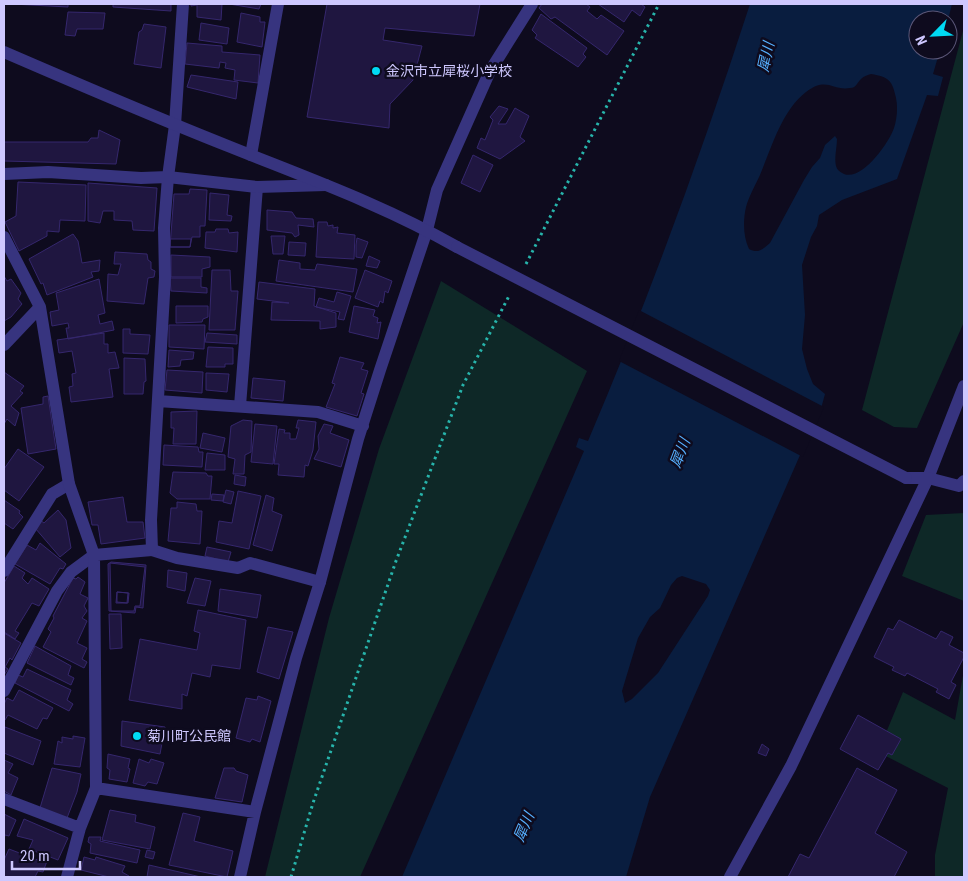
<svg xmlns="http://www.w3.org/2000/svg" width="968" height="881" viewBox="0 0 968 881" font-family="'Roboto Condensed','Noto Sans JP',sans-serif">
<rect width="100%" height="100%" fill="#0e0b1e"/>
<path fill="#0e2827" d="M964,27V322L917,428L894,427L862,410Z
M441,281L587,371L360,877H265L329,618L379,449Z
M964,513V601L902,576L926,515Z
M964,670V877H935V855L948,788L878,752L903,692L955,720Z"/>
<path fill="#091d3f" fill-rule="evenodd" d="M750,4H952L948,20H918V50H940L933,74L943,77L938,96L927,95L897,179L842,200L819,215L817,226L811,237L802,265L805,315L802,349L807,369L813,384L825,394L822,405L650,797L626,877H402L584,451L576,447L579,438L588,441C649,298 702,152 750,4ZM871,74C889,77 892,80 896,98C898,107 897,119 894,128C889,143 862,181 844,174C840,172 837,170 836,166C834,158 837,147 837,139L835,136L825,145L820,158L812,167L804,180L770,243C763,249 758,254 749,249C743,237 743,220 746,207C749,196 755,186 760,175C771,149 782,110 806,92C827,76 832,91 850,88C856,88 857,83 861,79C864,76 868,75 871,74ZM682,576L706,584L710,590L708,596L658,673L632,699L625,703L622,691L638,638L650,617L660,608L671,585L677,578Z"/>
<path fill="#0e0b1e" d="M639,310L824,407L803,457L619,361Z"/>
<path fill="#1f1640" stroke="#35276d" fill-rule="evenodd" d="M12,4H68V7Z
M113,4H171V11L113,7Z
M191,4H222L221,20L197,17V5L191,6Z
M229,4H261L259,9Z
M327,4H480L474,36L385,28L383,40L422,46L413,80L390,104L389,128L307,117Z
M542,4H586L590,7L587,11L597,19L601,15L624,31L607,55L555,17L551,19L539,8Z
M598,4H641L645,7L640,16L632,10L624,22Z
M68,12L105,13L103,29H77L75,36L65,35Z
M241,13L260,17V22H265L262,47L237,42Z
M541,14L587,48L583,54L586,57L578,67L535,38L537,35L532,30Z
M201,23L229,28L227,44L199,40Z
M144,24L166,27L161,68L134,64L139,32L142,30Z
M187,43L222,46V52L260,55L258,83L234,80L235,70L225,68L226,63L220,62L219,68L185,64Z
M191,75L238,82L236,99L187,87Z
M499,106L508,109L498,124H506L515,108L529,116L520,137L525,141L500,159L477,148L481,138L485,140L493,120L490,117Z
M99,130L120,140L116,164L4,161V142H88L91,138H98Z
M473,155L493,165L480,192L461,183Z
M18,182L86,185L85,221L60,220L59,232L47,231V236L19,251L5,222L16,216Z
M88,183L157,188L154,231L133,230L132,221L114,220V211H103L100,223L88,221Z
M190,189L207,190L205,226H200V237H192L190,247H170L174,194H189Z
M210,193L229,195L227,215L232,216L231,221L209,220Z
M267,210L292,212L296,218L313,219L314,227L298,225L299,235L295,237L292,233L267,230Z
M318,222H327L328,226L333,225V228L338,227L337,233L355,235L354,259L316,257Z
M216,229H228L229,233L238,232L237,252L205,248L206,232H215Z
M73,234L78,241L82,263L100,260L99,271L91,272L93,277L47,295L43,283L41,284L29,259Z
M271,236H285L283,254H273Z
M357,238L368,242L362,258L356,257V245Z
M170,239H191L190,247H170Z
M289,242L306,243L305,256L288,255Z
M115,252L147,254L148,260L151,262V269L155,271L154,277L148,278L144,304L107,301L108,274L118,275L121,264H114Z
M171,255L210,257V267L202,269V277H171Z
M369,256L380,261L377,268L366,266Z
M279,260L300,263V269L315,270L317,264L357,269L353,292L276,281Z
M212,270H230L231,291H238L235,330H209Z
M365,270L392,281L388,293L385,291L383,303L380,301L378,307L355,298Z
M4,276L7,281L11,279L21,293L18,299L22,304L11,317L4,321Z
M170,278H201V287L207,288V293L171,291Z
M99,279L105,313L98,315L100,324L112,321L114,330L68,339L66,328H69L68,323L52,326L50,312L59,310L56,293Z
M259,282L315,289L314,306L336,313V327L320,329V321L271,320L272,302L289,303L257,299Z
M337,292L351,296L344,320L338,319L340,312L316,307L319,298L334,302Z
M176,306H208V317L203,319L202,322L176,323Z
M354,306L375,310L373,316L378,318L377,323L381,322L378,339L349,332Z
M169,325H205L204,349L169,347Z
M123,329H130V334L150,335L148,354L123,353Z
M104,333V344H108V353L115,352L119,368L109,369L113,397L71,402L69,387L73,386L72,374L76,373L72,351L59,353L57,340Z
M207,333L237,335V344L205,342Z
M208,347L233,348V364H225V367H206Z
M169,350L194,352L193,359L181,360L180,366L168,367Z
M340,357L364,363L361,369L368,371L361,393L364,394L357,416L326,407L335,384L332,383Z
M124,358L145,359L146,381L144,382L143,394H124Z
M167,370L203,372L202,393L165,390Z
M4,372L24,386L20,391L23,393L11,406L19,413L15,426L7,419L4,424Z
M206,373L229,374L227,392L206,390Z
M253,378L285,381L283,401L251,398Z
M48,396L56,449L28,454L21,408L43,404V397Z
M197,411L196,444H173L174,428H171V412Z
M243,420L252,421L251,452L245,455L244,474H233L235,459L228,457L231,426Z
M298,420L316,422L313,450L308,466L305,465L304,477L278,475L279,464H274L279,429L285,430L284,433H290V439H296L299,428H296Z
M255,424L277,426L273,464L251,462Z
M324,424L333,426L330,433L349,440L341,467L314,459L319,449L318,436Z
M203,433L225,438L222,452L200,448Z
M164,445L198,447L199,452H203L202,467L163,465Z
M18,449L44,467L19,501L4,490V469Z
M207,453L225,455V470H205Z
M173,472L206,473L208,476H212L210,499H177L170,493Z
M235,475L246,477L245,486L234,484Z
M226,490L234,492L231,504L223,502Z
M238,491L261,496L249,549L216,542L219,521L232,523Z
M212,494L224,495L223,501L211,500Z
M266,495L274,498L272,511L282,515L272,551L253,545Z
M123,497L127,522H143L145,538L101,544L98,525H92L88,502Z
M4,500L20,511L19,513L23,517L13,529L4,523Z
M177,502L196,504L197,511H202L200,544L168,541L171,508H177Z
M58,510L66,520L71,548L60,557L35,528L40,520L44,523Z
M40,543L66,564L63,569L60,568L50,584L15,564L27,545L36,550Z
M207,547L231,552L228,562L205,556Z
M111,562L146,565L143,608L136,607L135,613L109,611L108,564Z
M110,563L145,567L140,606H135L134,611H111ZM117,592L129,593L128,603H116Z
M14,566L25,573L22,578L28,584L32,578L49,589L39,606L32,603L15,631L19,633L15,639L4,632V583Z
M168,570L187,573L185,591L167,587Z
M78,577L85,582L80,594L88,598L84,606L87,611L82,618L87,621L77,643L87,648L82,659L87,662L84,668L43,647L51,632L48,629L54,618L53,616L73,578L76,579Z
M195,578L211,581L205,606L187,603Z
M220,589L261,595L257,618L218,611Z
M117,592L128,593L127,603L117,602Z
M198,610L246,620L240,669L212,665L210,677L192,673L187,696L182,694V709L129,700L140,639L197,650L200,633L194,631Z
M109,614H121L122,648L110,649Z
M899,620L936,639L941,631L953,637L949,645L964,653V657L951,682L956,685L949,699L936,692L938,689L907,673L905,676L892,670L894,667L874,657L888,628L893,630Z
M268,627L293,632L279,679L257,672Z
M4,633L21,643L12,660L10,658L5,667L8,669L4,675Z
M35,646L71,666L68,675L74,678L71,685L27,663Z
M27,669L71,690L67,700L73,704L69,711L15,683L18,675L23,677Z
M19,690L53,708L47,719L43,718L37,729L8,715L5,720H4V704L7,698L13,701Z
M258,696L271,701L260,742L252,739L250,742L236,738L246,698L257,700Z
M858,715L901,739L892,755L888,753L878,770L840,749Z
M122,721L165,727L160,754L121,746Z
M5,727L41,741L33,765L4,753V731Z
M73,736L85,738L80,767L54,764L58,741L62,743V737L73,739Z
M762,744L769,749L766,756L758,753Z
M108,754L130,759L128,768L130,769L127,782L109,779L110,770L107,768Z
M139,759L149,763L151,759L164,763L157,784L148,782L145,786L133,783Z
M4,760L13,764L8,773L18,778L11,795L4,791Z
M52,768L81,774L77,792L67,818L40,808Z
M224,768H234L236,771L248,775L242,802L215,798Z
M857,768L897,790L875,833L907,852L894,877H788L800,854L809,858Z
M110,810L136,815L135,822L155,827L150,849L102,840Z
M183,813L200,817L194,841L233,851L227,877L169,865Z
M4,814L16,820L9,836L5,835L4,839Z
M24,819L68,838L58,860L29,849L33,840L17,836Z
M89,837H101L100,841L140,850L137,863L90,853L91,844L88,842Z
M9,849L38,860L39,856L47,861L43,872L38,871L35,877H4V860Z
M147,850L155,852L153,859L145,857Z
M84,857L95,860L96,857L125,866L122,872L129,876L128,877H109L81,870Z
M149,865L201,877H147Z"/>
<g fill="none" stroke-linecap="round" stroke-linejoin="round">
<path stroke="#27b4ab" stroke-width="3" stroke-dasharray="2.5 4" stroke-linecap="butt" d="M526,264L659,4
M291,877L313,803L396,561L463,385L510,294"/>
<path stroke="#37347f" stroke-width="12" d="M251,155L278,4
M240,406L257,187
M152,550L177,558L238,568L250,563L320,582
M4,571L52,494L69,484
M4,691L57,591L71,572L94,555"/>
<path stroke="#37347f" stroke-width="12" d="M4,174L48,172L141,178L168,177L257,187L326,185
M4,237L40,307L69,484L94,555L96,788L80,828L67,877
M4,345L40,307
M158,401L318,412L363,426
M94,555L152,550L151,520L165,277L164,228L168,177L175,125L183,4
M96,788L255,812
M4,799L80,828
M240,877L255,812L296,658L320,582L358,439L380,370L427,230L437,190L490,71L532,4
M730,877L791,766L928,478L964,386"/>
<path stroke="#37347f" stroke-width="12" d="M4,52C78,84 152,116 228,146C305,177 384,205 457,247
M906,478H928L959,486L964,481"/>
<path stroke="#37347f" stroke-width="12" d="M457,247L906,478"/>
</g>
<g fill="#00daf3" stroke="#0e0b1e" stroke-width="2">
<circle cx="376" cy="71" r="5"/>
<circle cx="137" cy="736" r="5"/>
</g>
<g text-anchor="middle" stroke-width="5" stroke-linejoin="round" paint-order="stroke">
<g font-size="14" fill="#cec8ff" stroke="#0e0b1e" text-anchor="start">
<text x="386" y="76">金沢市立犀桜小学校</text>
<text x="147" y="741">菊川町公民館</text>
</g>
<g font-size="15" font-style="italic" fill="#56b0ff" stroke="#0e0b1e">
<text transform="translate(766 57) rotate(-78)" y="5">犀川</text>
<text transform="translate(680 453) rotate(-69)" y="5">犀川</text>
<text transform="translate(524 827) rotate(-67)" y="5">犀川</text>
</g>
</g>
<rect width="968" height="881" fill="none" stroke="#cec8ff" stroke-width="10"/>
<g transform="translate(933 35) rotate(246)"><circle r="24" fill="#0e0b1e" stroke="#5b5778"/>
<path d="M0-4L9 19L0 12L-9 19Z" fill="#00daf3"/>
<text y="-8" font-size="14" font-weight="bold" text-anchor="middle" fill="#cec8ff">N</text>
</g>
<path d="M12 861v8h68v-8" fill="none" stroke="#cec8ff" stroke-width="2.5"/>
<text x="20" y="861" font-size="15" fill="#cec8ff" stroke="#0e0b1e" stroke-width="4" paint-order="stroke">20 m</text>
</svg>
